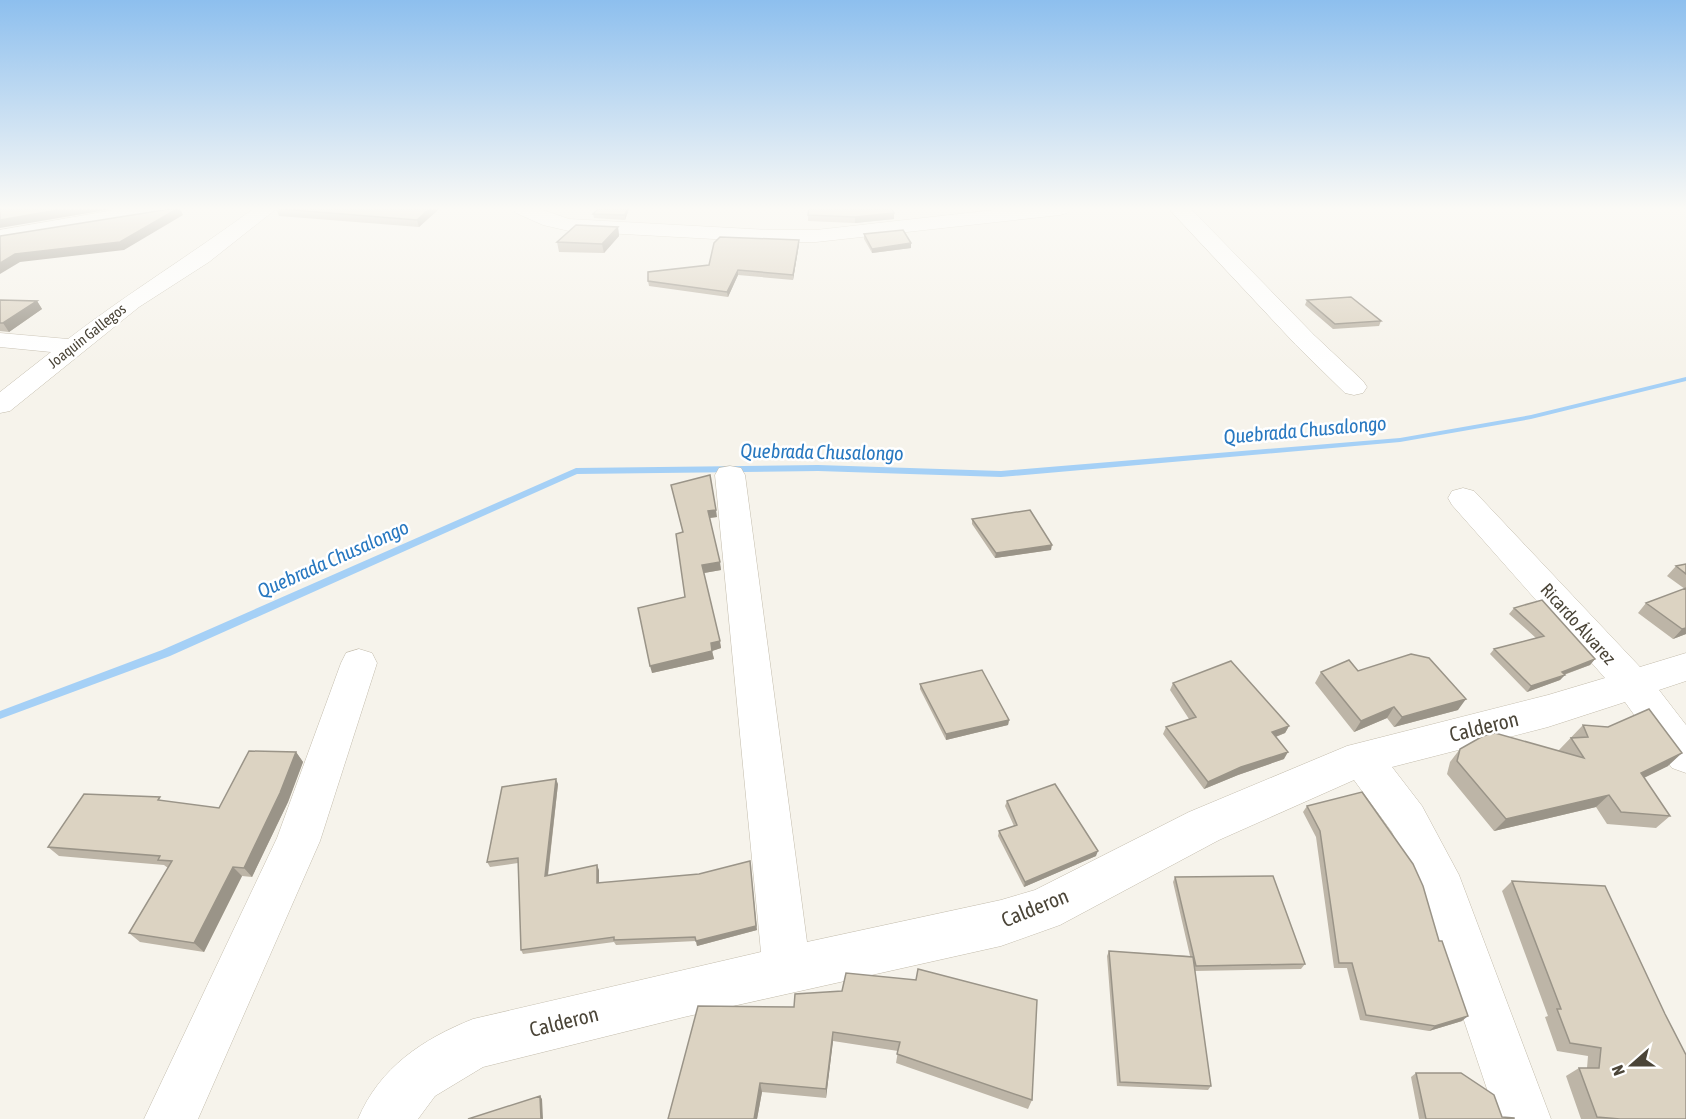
<svg xmlns="http://www.w3.org/2000/svg" width="1686" height="1119" viewBox="0 0 1686 1119" font-family="'Asap Condensed',sans-serif">
<rect width="100%" height="100%" fill="#f6f3eb"/>
<g fill="none" stroke-linecap="round" stroke-linejoin="round">
<path fill="#a5d0f6" fill-rule="evenodd" d="M1686,377V381L1531,419L1400,442L1001,477L818,471L577,474L170,656L0,719V711L162,650L576,468L818,465L1001,471L1400,438L1531,415Z"/>
<g stroke="#c3bcac" stroke-width="1">
<path id="street" d="M120,209H167L164,213L157,215L0,242V230Z
M253,209H276L209,262L139,307L10,411L0,413V392L51,352L0,347V333L68,339C128,293 192,254 253,209Z
M513,209H540L569,219L769,230H816L1003,209H1070L1067,213L1060,215L816,242H769L569,231L543,225L516,213Z
M1169,209H1191L1314,335L1363,381L1367,387L1363,393L1354,395L1345,393L1296,345Z
M730,466L741,468L745,475L807,942L1001,900L1035,890L1189,812L1347,746L1548,695L1605,678L1452,505L1448,498L1452,491L1463,488L1474,491L1640,667L1686,653V681L1659,690L1686,725V773L1672,768L1625,702L1548,727L1392,767L1422,806L1459,875L1551,1119H1497L1422,895L1392,832L1354,780L1219,840L1060,925L1001,946L684,1017L483,1067L435,1096L418,1119H358C380,1067 423,1039 473,1019L761,952L715,475L719,468Z
M359,649L372,653L377,663L320,841L198,1119H144L277,838L341,663L346,653Z"/>
</g>
<use href="#street" fill="#fff" fill-rule="evenodd"/>
</g>
<path fill="#bdb5a7" d="M276,209H439L419,227L279,216Z
M598,209H629L625,220L594,218L593,214Z
M808,215L894,219L855,223L808,221Z
M618,227L619,236L604,253L559,252L557,242Z
M864,234L911,243V248L872,253L864,239Z
M799,244L793,280L738,275L728,297L649,286L648,281L709,265Z
M0,300L37,301L42,309L9,332L0,331Z
M1307,300L1381,321L1379,326L1333,329L1305,305Z
M671,485L717,517L710,518L721,570L704,573L721,648L712,651L714,659L652,673L685,597L683,533Z
M972,519L1051,550L995,558L972,524Z
M1686,564V634L1673,639L1638,613L1646,603L1685,589L1667,576L1676,566Z
M1514,608L1595,659L1590,665L1564,675L1560,680L1527,692L1490,654L1494,649L1536,638L1509,614Z
M1358,671L1458,710L1394,727L1387,718L1354,732L1315,683L1321,672Z
M1173,683L1289,726L1285,733L1276,737L1284,759L1238,775L1204,789L1163,734L1166,727L1189,719L1170,690Z
M920,684L1009,720L1008,725L946,740L920,689Z
M1583,725L1668,766L1644,778L1670,816L1656,828L1607,824L1596,807L1494,831L1447,774L1450,762L1460,749L1559,750Z
M296,752L303,762L288,802L252,877L242,876L204,952L140,942L129,933L168,868L164,865L59,856L48,847L219,808Z
M558,784L548,876L599,870V883L757,930L697,946L696,941L616,945L614,942L523,954L521,950L518,863L490,867L487,862Z
M1007,801L1096,856L1024,887L998,836L999,831L1014,826L1005,806Z
M1307,806L1462,1021L1429,1031L1360,1020L1347,968H1334L1316,837L1303,812Z
M1175,877L1305,964L1301,969L1195,971L1211,1086L1208,1090L1117,1086L1107,956L1109,951L1190,956L1173,882Z
M1512,881L1686,1119H1581L1566,1076L1579,1068H1587L1588,1056L1557,1051L1545,1017L1548,1016L1502,891Z
M795,994L1032,1100L1028,1109L896,1063L898,1051L833,1041L826,1098L762,1092L757,1119H668L794,1007Z
M1416,1073L1502,1117L1514,1119H1419L1411,1077Z"/>
<path fill="#9a9488" d="M63,209H112L0,228V220Z
M177,209H180L183,215L124,250L20,262L0,274V263L15,254Z
M429,209H439L419,227L417,220Z
M627,209H629L625,220V215Z
M894,213V219L855,223V217Z
M618,227L619,236L604,253L602,244Z
M799,240V244L793,280V275Z
M911,243V248L872,253V249Z
M738,270V275L728,297L727,292Z
M37,301L42,309L9,332L3,323Z
M716,510L717,517L709,518L708,511Z
M1052,545L1051,550L995,558L996,553Z
M720,562L721,570L704,573L702,565Z
M1686,628V634L1673,639L1682,629Z
M720,641L721,648L712,651L711,643Z
M712,651L714,659L652,673L650,666Z
M1595,659L1590,665L1557,677L1562,672Z
M1565,675L1560,680L1527,692L1531,686Z
M1466,699L1458,710L1394,727L1402,717Z
M1394,707L1387,718L1354,732L1361,721Z
M1009,720L1008,725L946,740V734Z
M1289,726L1285,733L1269,739L1272,732Z
M296,752L303,762L288,802L252,877L244,868Z
M1288,752L1284,759L1238,775L1204,789L1208,782L1241,767Z
M1682,753L1668,766L1627,786L1641,773Z
M556,779L558,784L547,881L545,876Z
M1609,795L1596,807L1494,831L1506,819Z
M1098,851L1096,856L1024,887L1025,882Z
M750,861L757,930L697,946L696,941Z
M597,865L599,870V888L597,883Z
M233,867L242,876L204,952L194,943Z
M1468,1016L1462,1021L1429,1031L1435,1026Z
M833,1032V1041L826,1098V1089Z
M760,1083L762,1092L757,1119H754Z
M540,1096L542,1099L543,1119H541Z"/>
<path fill="#dcd3c2" stroke="#9a9488" stroke-width="1.5" d="M0,209H63L0,220Z
M170,209H177L120,242L15,254L0,263V236Z
M281,209H429L417,220Z
M598,209H627L625,215L593,214Z
M809,209H892L894,213L855,217L808,215Z
M576,225L618,227L602,244L557,242Z
M903,230L911,243L872,249L864,234Z
M720,237L799,240L793,275L738,270L727,292L648,281V272L709,265L714,243Z
M1351,297L1381,321L1335,324L1307,300Z
M0,300L37,301L3,323H0Z
M710,475L716,510L708,511L720,562L702,565L720,641L711,643L712,651L650,666L638,608L685,597L676,534L683,532L671,485Z
M1030,510L1052,545L996,553L972,519Z
M1686,564V574L1676,566Z
M1686,588V628L1682,629L1646,603Z
M1542,600L1595,659L1562,672L1565,675L1531,686L1494,649L1544,636L1514,608Z
M1411,654L1429,658L1466,699L1402,717L1394,707L1361,721L1321,672L1349,660L1358,671Z
M1231,661L1289,726L1272,732L1288,752L1241,767L1208,782L1166,727L1196,717L1173,683Z
M982,670L1009,720L946,734L920,684Z
M1649,709L1682,753L1641,773L1670,816L1621,812L1609,795L1506,819L1457,761L1460,749L1483,736L1495,733L1584,758L1571,738L1588,737L1583,725L1608,727Z
M249,751L296,752L280,793L244,868L233,867L194,943L129,933L172,861L158,860L160,856L48,847L84,794L160,797L158,800L219,808Z
M556,779L545,876L597,865V883L699,874L750,861L756,926L696,941L695,937L614,940V937L521,950L518,858L487,862L502,787Z
M1055,784L1098,851L1025,882L999,831L1017,825L1007,801Z
M1362,792L1413,864L1423,886L1439,941H1442L1468,1016L1435,1026L1366,1015L1352,963H1339L1320,831L1307,806Z
M1273,876L1305,964L1196,966L1175,877Z
M1512,881L1605,886L1665,1014L1686,1055V1119H1620L1597,1117L1579,1068H1599L1601,1048L1570,1043L1557,1009H1561Z
M1109,951L1193,957L1211,1086L1120,1082Z
M918,969L1037,1000L1032,1100L897,1054L900,1042L833,1032L826,1089L760,1083L754,1119H668L698,1006L794,1007L795,994L842,991L846,973L916,980Z
M1416,1073H1461L1494,1095L1502,1117L1514,1118V1119H1426Z
M540,1096L541,1119H468Z"/>
<linearGradient id="sky" x2="0" y2="1"><stop stop-color="#8dbfee"/><stop offset="0.57" stop-color="#fbfaf6"/><stop offset="1" stop-color="#fbfaf6" stop-opacity="0"/></linearGradient>
<rect width="1686" height="366" fill="url(#sky)"/>
<g text-anchor="middle" stroke-width="5" stroke-linejoin="round" paint-order="stroke">
<g font-size="15" fill="#4b4538" stroke="#fff">
<text transform="translate(87 336) rotate(-38)" y="5">Joaquin Gallegos</text>
</g>
<g font-size="18" fill="#4b4538" stroke="#fff">
<text transform="translate(1578 624) rotate(48)" y="6">Ricardo Álvarez</text>
</g>
<g font-size="20" font-style="italic" fill="#2878c0" stroke="#fff">
<text transform="translate(1305 430) rotate(-5)" y="7">Quebrada Chusalongo</text>
<text transform="translate(822 452) rotate(1)" y="7">Quebrada Chusalongo</text>
<text transform="translate(333 559) rotate(-24)" y="7">Quebrada Chusalongo</text>
</g>
<g font-size="21" fill="#4b4538" stroke="#fff">
<text transform="translate(1484 727) rotate(-14)" y="7">Calderon</text>
<text transform="translate(1035 908) rotate(-22)" y="7">Calderon</text>
<text transform="translate(564 1022) rotate(-14)" y="7">Calderon</text>
</g>
</g>
<g transform="translate(1632 1065) rotate(249)" stroke="#ffffff" stroke-width="4.5" paint-order="stroke">
<path d="M0-4.5L10 22L0 15L-10 22Z" fill="#4b4538"/>
<text y="-9" font-size="16" font-weight="bold" text-anchor="middle" fill="#4b4538">N</text>
</g>
</svg>
